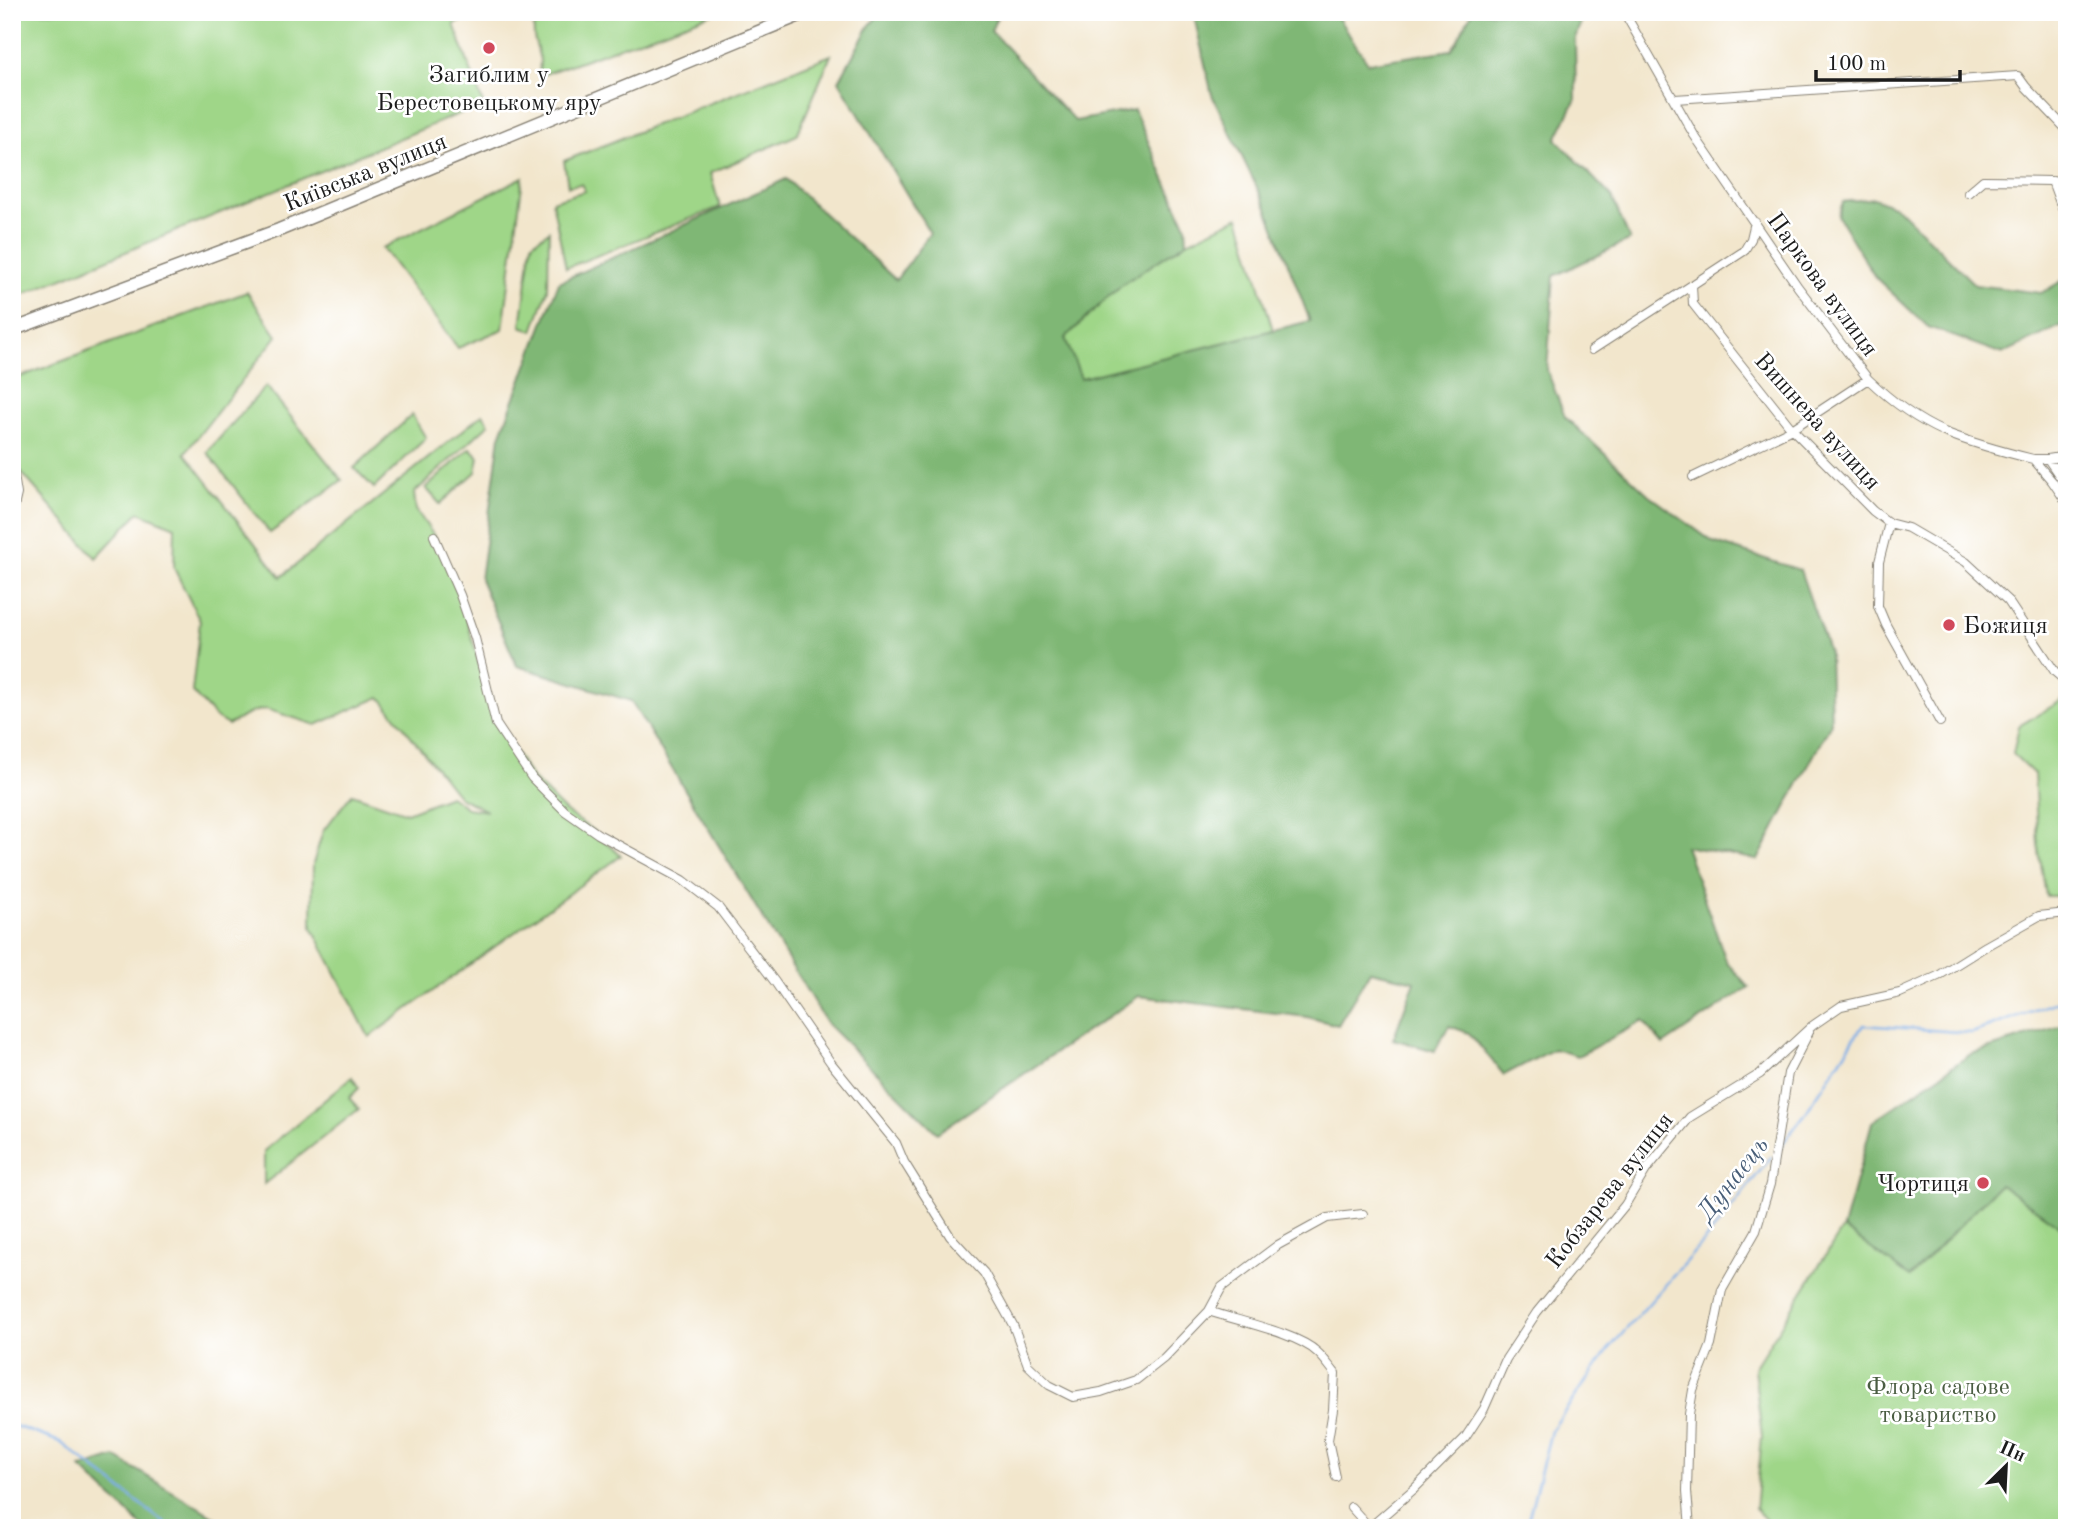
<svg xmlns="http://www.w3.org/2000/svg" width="2079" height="1540" viewBox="0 0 2079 1540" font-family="'Old Standard TT',serif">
<rect width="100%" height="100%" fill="#fff"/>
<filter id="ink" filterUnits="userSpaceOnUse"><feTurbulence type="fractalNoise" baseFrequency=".0143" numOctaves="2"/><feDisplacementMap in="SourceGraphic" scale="14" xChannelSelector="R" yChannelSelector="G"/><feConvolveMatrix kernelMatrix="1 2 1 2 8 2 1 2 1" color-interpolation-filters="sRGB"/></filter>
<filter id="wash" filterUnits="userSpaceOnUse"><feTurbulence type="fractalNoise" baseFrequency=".00686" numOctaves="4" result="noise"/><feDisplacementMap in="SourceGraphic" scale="28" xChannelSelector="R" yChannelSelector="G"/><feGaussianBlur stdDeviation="1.57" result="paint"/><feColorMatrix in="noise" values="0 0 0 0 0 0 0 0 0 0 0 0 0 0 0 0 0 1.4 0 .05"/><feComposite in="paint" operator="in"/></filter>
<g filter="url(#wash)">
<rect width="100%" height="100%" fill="#f2e6cc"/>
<path fill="#9fd688" stroke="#5e7952" stroke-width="2" d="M12,12H488L454,24L483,104L12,299Z
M533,12H717L539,76L540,60L534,37Z
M831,55L797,135L710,173L720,207L566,268L552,201L585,191L581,184L568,186L564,161Z
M523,177L503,329L458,348L382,248Z
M1239,217L1273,330L1080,379L1065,338L1121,285L1187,242Z
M549,231L548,289L533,331L521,326L532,243Z
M247,292L277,336L185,453L281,577L483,414L489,424L414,493L416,510L434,536L460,595L496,724L532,778L565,811L598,834L621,856L369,1037L312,927L313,864L323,831L352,794L407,813L450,796L467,808L487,811L459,797L380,697L316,725L266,709L252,712L228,725L216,718L192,692L200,621L174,568L175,527L139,512L96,558L21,472L12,436V380Z
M266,386L342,480L270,533L207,452Z
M412,415L426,438L374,488L354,468Z
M470,448L479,457L476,472L440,504L426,488Z
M2066,698L2067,896H2046L2038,845L2034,774L2013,754L2019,726Z
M352,1077L359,1088L349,1098L359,1109L264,1184V1151Z
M2000,1184L2067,1231V1528H1774L1755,1509L1762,1437L1754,1368L1843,1228L1910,1276Z"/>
<path fill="#7fb774" stroke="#4e6a48" stroke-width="2" d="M881,12H999L991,31L1075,121L1134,110L1186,226L1187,242L1121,285L1065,338L1081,378L1310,321L1266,206L1212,95L1193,12H1334L1368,63L1451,50C1462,37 1462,26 1473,12H1585L1575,38L1576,99L1556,139L1612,197L1630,240L1554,276L1547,370L1565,417L1649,495L1713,542L1800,570L1829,653L1831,723L1758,860L1685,846L1727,963L1749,987L1663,1045L1643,1021L1578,1056L1554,1049L1504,1075L1469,1033L1449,1026L1435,1051L1393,1039L1415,981L1370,971L1338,1025L1307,1017L1139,996L937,1133L827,1024L631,701L517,666L480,579L500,436L559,282L786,179L896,280L930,233L839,81L869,26Z
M1874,198L1898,208L1975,285L2041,293L2067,278V323L2002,354L1928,327L1875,277L1838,216L1843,202Z
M2067,1024V1231L2000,1184L1910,1277L1843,1228L1872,1122L1971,1054Z
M115,1457L233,1528H144L81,1468Z"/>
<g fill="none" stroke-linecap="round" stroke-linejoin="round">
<path stroke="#7bade7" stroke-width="2.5" d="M1780,1147L1805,1114L1863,1025L1972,1033L2067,998
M12,1425L60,1442L171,1528
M1526,1528L1551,1431L1608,1350L1717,1226L1771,1157"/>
</g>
</g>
<g filter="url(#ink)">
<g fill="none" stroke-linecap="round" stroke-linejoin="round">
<g stroke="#878174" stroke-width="10">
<path id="street" d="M1624,12L1694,135L1798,287L1868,379C1889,399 1917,420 1944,432C1972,443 2004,452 2033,459H2048L2067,456
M1675,99L2018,76L2026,87L2067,130
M2052,181L2062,208L2067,213
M1968,193L1983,180L2052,181L2067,184
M1755,222L1751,239L1744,251L1692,285L1693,304L1792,429L1873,511L1889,523L1908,528L1966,562L2008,601L2055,672L2062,678L2067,679
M1592,350L1692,285
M2033,459L2052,481L2067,503
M2048,459L2067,487
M12,463L17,494L12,515
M1693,477L1792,429L1868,379
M1889,523L1879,562L1878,606L1886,625L1940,722
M434,536L460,595L475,638L496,724L532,778L565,811L598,834L683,880L718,907L775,982L831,1063L896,1143L904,1162L950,1236L984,1273L1013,1325L1028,1365L1049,1385L1073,1397L1101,1392L1136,1380L1164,1358L1209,1311L1222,1287L1278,1245L1327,1218L1363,1214
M1209,1311C1237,1321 1297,1333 1317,1352C1324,1358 1329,1366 1335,1373L1333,1410L1328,1440L1336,1477
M1351,1507L1369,1527
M1369,1528L1414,1489L1465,1438L1484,1409L1506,1359L1537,1312L1625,1205L1646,1170L1690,1117L1760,1074L1812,1026L1841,1006L1900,993L1938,976L1986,946L2039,916L2067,913
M1690,1528L1687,1491L1689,1414L1693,1390L1711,1345L1722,1290L1756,1231L1770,1184L1788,1073L1809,1032"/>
</g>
<g stroke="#878174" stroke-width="15">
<path id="primary" d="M12,330L279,230L807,12"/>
</g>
<use href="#street" stroke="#fff" stroke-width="8"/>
<use href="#primary" stroke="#fff" stroke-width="12"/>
</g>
</g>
<g fill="#d1495b" stroke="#fff" stroke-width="2.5">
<circle cx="489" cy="48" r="7"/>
<circle cx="1949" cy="625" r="7"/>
<circle cx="1983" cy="1183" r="7"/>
</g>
<g text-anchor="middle" stroke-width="5" stroke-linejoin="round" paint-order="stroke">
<g font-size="24" fill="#1c1c1c" stroke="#fff">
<text x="489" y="82">Загиблим у<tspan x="489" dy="28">Берестовецькому яру</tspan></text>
<text x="1963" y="633" text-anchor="start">Божиця</text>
<text x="1969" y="1191" text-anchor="end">Чортиця</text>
</g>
<g font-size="24" fill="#1c1c1c" stroke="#fff">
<text transform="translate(365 172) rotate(-22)" y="8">Київська вулиця</text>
<text transform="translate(1823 284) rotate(54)" y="8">Паркова вулиця</text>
<text transform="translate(1818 421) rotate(48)" y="8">Вишнева вулиця</text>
<text transform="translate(1609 1190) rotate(-52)" y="8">Кобзарева вулиця</text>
</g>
<g font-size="24" fill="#4a5d42" stroke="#fff">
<text x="1938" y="1394">Флора садове<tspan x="1938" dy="28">товариство</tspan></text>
</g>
<g font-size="26" font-style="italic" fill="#475d77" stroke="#fff">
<text transform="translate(1732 1178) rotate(-52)" y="9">Дунаець</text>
</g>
</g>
<rect width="2079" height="1540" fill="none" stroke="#fff" stroke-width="42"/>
<g transform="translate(2006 1466) rotate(24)" stroke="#ffffff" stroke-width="5" paint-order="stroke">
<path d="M0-5L12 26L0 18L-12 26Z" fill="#1c1c1c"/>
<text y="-10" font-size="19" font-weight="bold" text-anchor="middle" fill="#1c1c1c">Пн</text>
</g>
<path d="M1816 70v10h144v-10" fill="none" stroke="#1c1c1c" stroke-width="3.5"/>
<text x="1827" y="70" font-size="21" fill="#1c1c1c" stroke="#ffffff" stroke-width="5" paint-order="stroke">100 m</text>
</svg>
